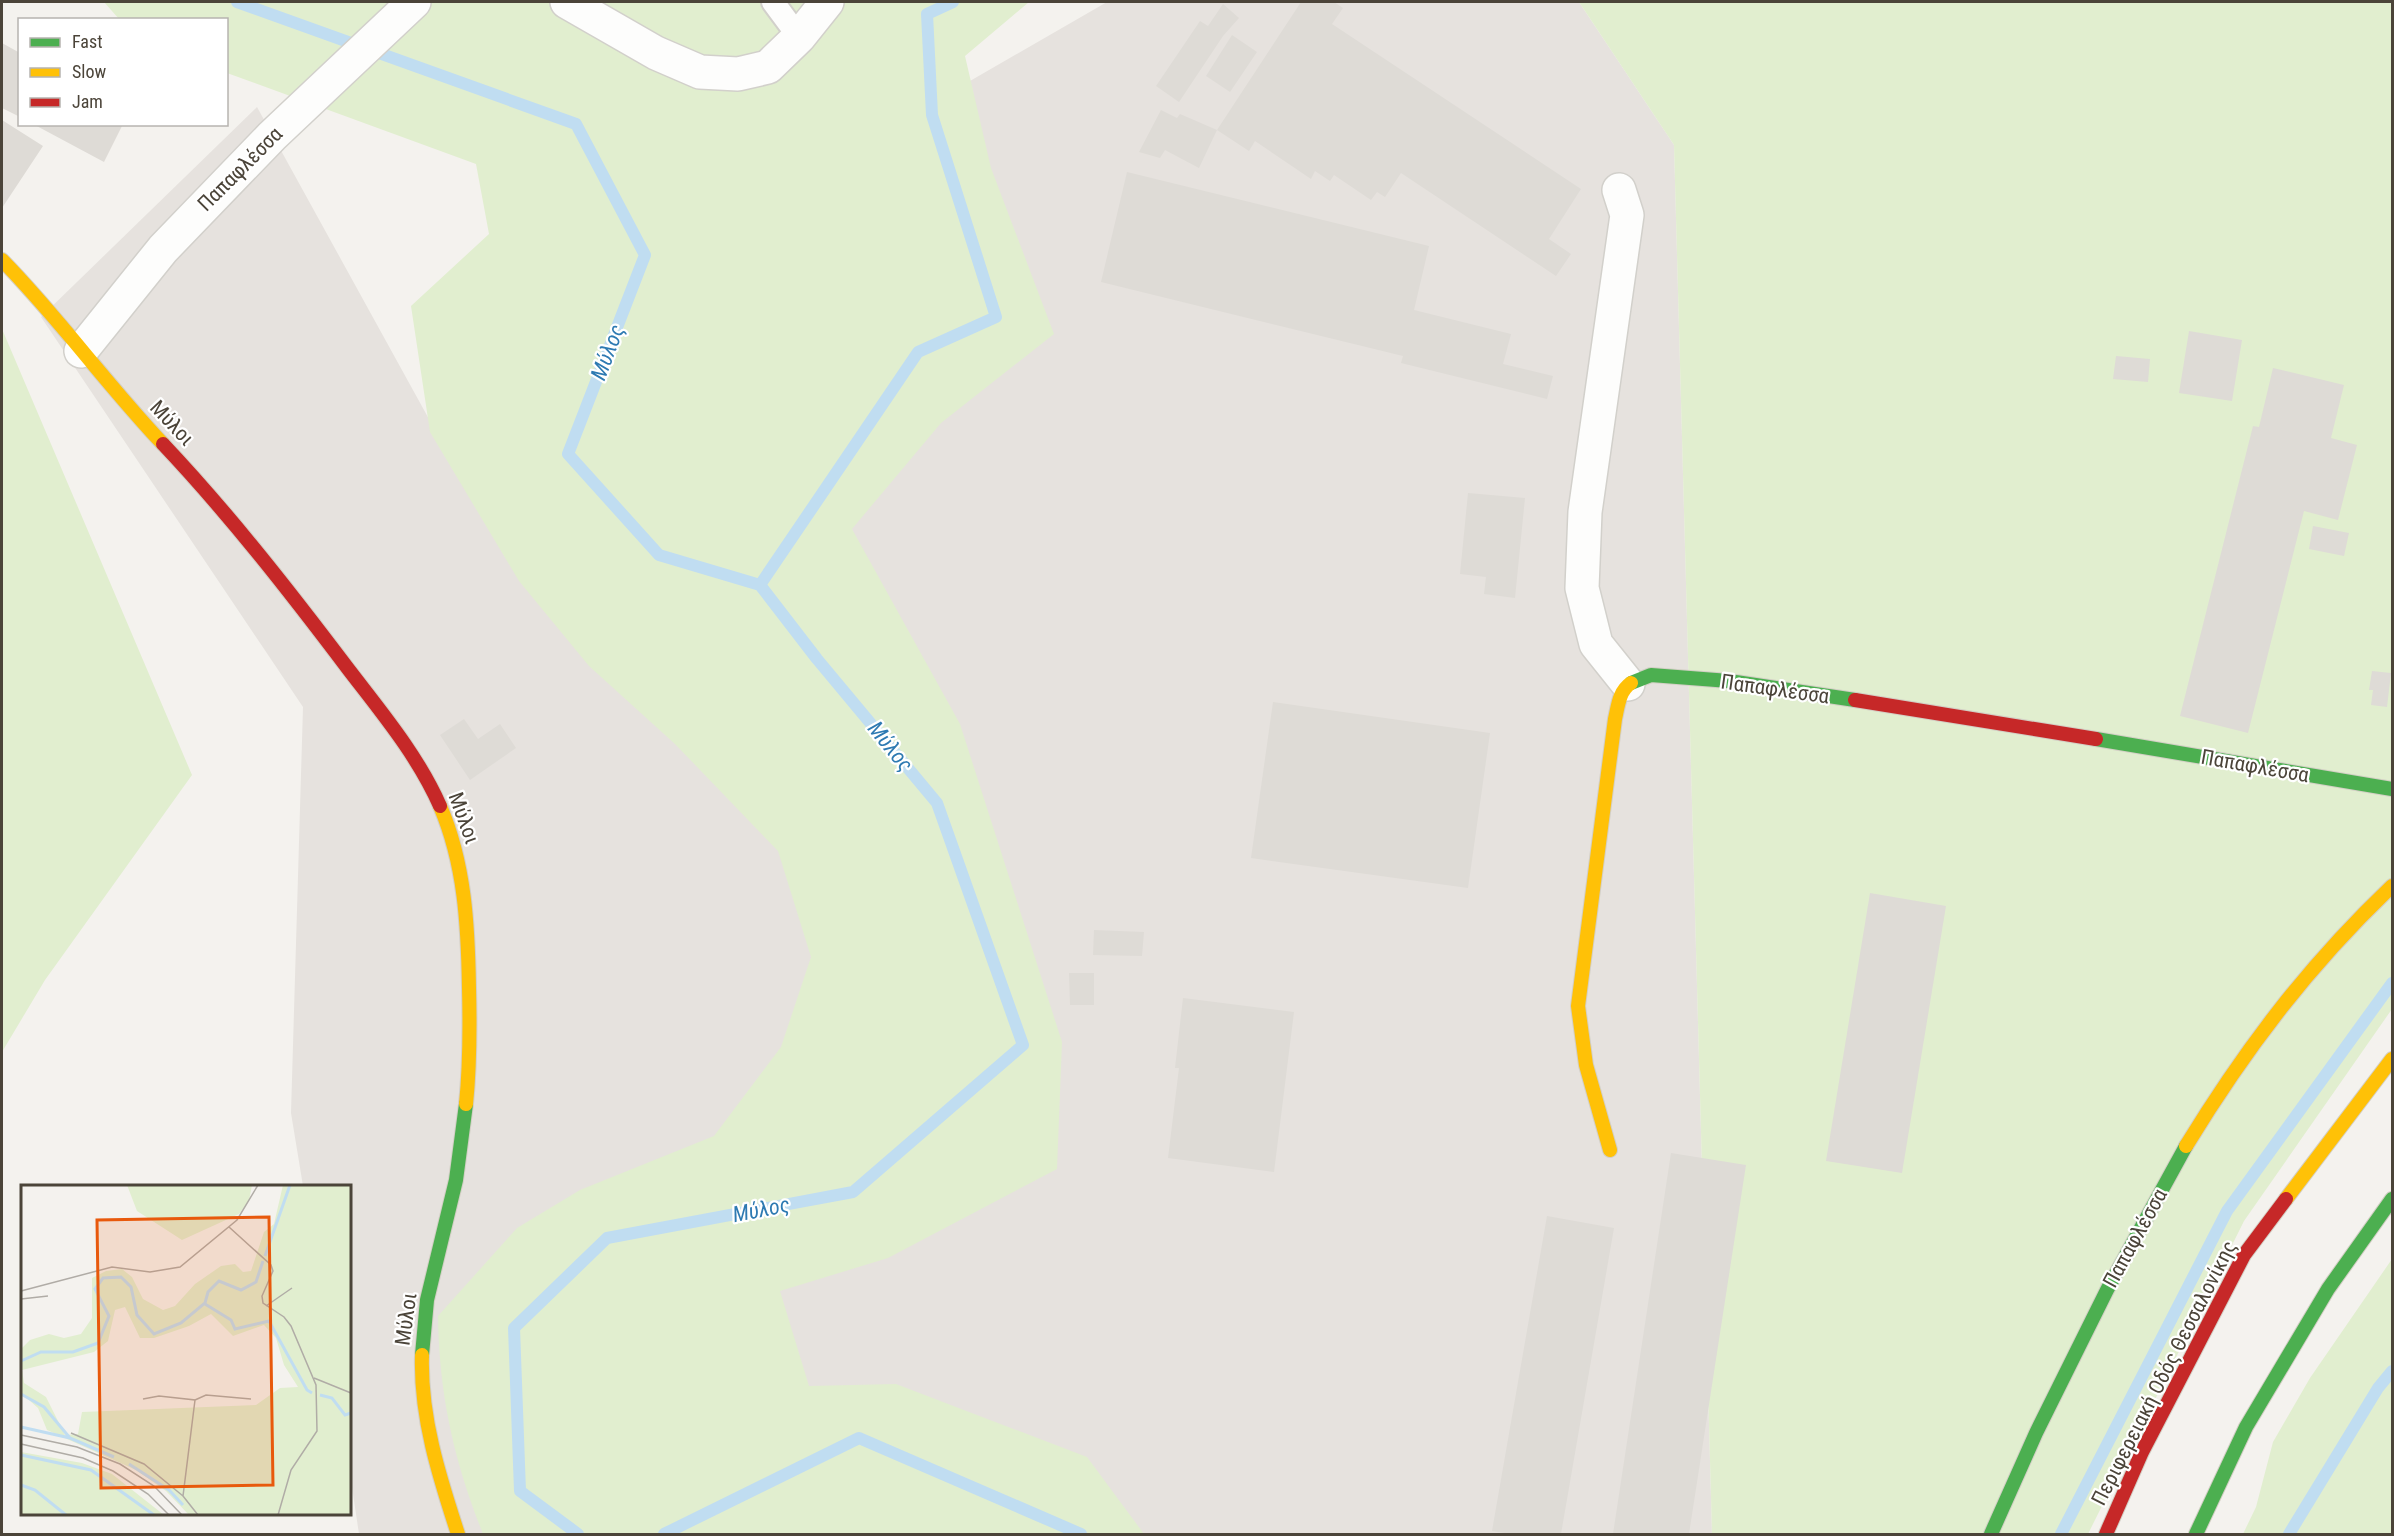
<svg xmlns="http://www.w3.org/2000/svg" width="2394" height="1536" viewBox="0 0 2394 1536" font-family="'Roboto Condensed',sans-serif">
<rect width="100%" height="100%" fill="#f4f2ee"/>
<path fill="#e6e2de" d="M1107,2H1579L1674,145L1712,1534H359L350,1474V1186H303L291,1113L303,707L41,317L257,107L505,557L899,122Z"/>
<path fill="#e1eecf" d="M104,2H1029L965,56L991,168L1054,334L941,423L852,529L960,724L1062,1042L1057,1169L888,1258L780,1291L809,1386L896,1384L1087,1457L1144,1534H483C454,1461 439,1395 438,1316L517,1228L580,1190L714,1136L781,1047L811,957L778,851L675,744L589,666L519,581L430,432L411,306L489,234L476,164L227,73L226,20L119,19Z
M1579,2H2392V1009L2244,1221L2088,1534H1712L1674,145Z
M2,329L192,775L45,980L2,1052Z
M2392,1259V1534H2243L2256,1507L2273,1442L2310,1378Z"/>
<g fill="none" stroke-linecap="round" stroke-linejoin="round">
<path stroke="#c0ddf1" stroke-width="12" d="M237,2L576,124L645,255L568,454L659,555L760,585L817,659L937,803L1023,1045L853,1192L607,1238L514,1328L520,1491L578,1534
M760,585L918,352L996,317L932,115L927,14L953,2
M664,1534L859,1438L1081,1534
M2061,1534L2227,1211L2392,983
M2289,1534L2378,1388L2392,1371"/>
</g>
<path fill="#dedbd6" d="M1301,2H1334L1343,8L1332,24L1581,189L1549,239L1571,254L1556,276L1401,173L1385,197L1377,192L1371,200L1334,175L1330,181L1315,171L1311,179L1255,141L1249,151L1217,130Z
M1223,4L1239,18L1223,36L1179,102L1156,86L1200,21L1208,26Z
M1232,35L1257,52L1230,92L1206,76Z
M2,43L20,53V117L2,108Z
M1161,110L1177,118L1180,114L1217,130L1199,168L1165,150L1160,158L1139,152Z
M2,120L43,146L2,208Z
M33,124H123L104,162Z
M1127,172L1429,246L1414,310L1511,334L1503,364L1553,376L1547,399L1401,363L1403,356L1101,282Z
M2189,331L2242,340L2232,401L2179,393Z
M2116,356L2150,359L2148,382L2113,379Z
M2273,368L2344,385L2331,438L2357,445L2338,520L2304,511L2248,733L2180,716L2253,426L2259,427Z
M1468,493L1525,498L1515,598L1484,594L1486,577L1460,574Z
M2313,526L2349,533L2344,556L2309,549Z
M2372,671L2391,673L2387,707L2371,705L2373,690H2369Z
M1273,702L1490,733L1468,888L1251,858Z
M464,719L478,739L500,724L516,748L470,780L440,735Z
M1870,893L1946,906L1902,1173L1826,1161Z
M1094,930L1144,932L1142,956L1093,955Z
M1069,973H1094V1005H1070Z
M1183,998L1294,1012L1274,1172L1168,1158L1179,1068H1175Z
M1671,1153L1746,1165L1712,1385L1689,1534H1613Z
M1547,1216L1614,1228L1561,1534H1511L1492,1531Z"/>
<g fill="none" stroke-linecap="round" stroke-linejoin="round">
<g stroke="#d2d0cb" stroke-width="26">
<path id="lane" d="M773,2L799,37"/>
</g>
<g stroke="#d2d0cb" stroke-width="36">
<path id="street" d="M567,2L656,53L700,72L738,74L768,67L799,37L827,2
M1619,190L1627,215L1585,512L1582,588L1596,644L1628,684
M81,351L163,249L272,136L414,2"/>
</g>
<g stroke="#d3cfc5" stroke-width="16">
<path id="fast" d="M1631,683L1651,675L1729,681L1855,700
M2096,739L2392,789
M422,1355L427,1300L456,1180L466,1104
M1991,1534L2036,1433L2107,1290L2186,1146
M2196,1534L2246,1427L2328,1289L2392,1199"/>
</g>
<g stroke="#d3cfc5" stroke-width="16">
<path id="slow" d="M2,260C59,318 107,385 163,444
M440,806C465,864 468,926 469,988C470,1027 470,1065 466,1104
M2186,1146C2246,1048 2309,965 2392,886
M1610,1150L1586,1065L1578,1006L1615,719C1618,706 1619,691 1631,683
M2286,1199L2392,1059
M422,1355C420,1416 439,1476 458,1534"/>
</g>
<g stroke="#d3cfc5" stroke-width="16">
<path id="jam" d="M163,444C230,515 290,592 349,670C382,713 418,756 440,806
M1855,700L2096,739
M2106,1534L2142,1452L2244,1255L2286,1199"/>
</g>
<use href="#lane" stroke="#fdfdfc" stroke-width="22"/>
<use href="#street" stroke="#fdfdfc" stroke-width="33"/>
<use href="#fast" stroke="#4caf50" stroke-width="14"/>
<use href="#slow" stroke="#ffc107" stroke-width="14"/>
<use href="#jam" stroke="#c62828" stroke-width="14"/>
</g>
<g text-anchor="middle" stroke-width="4.5" stroke-linejoin="round" paint-order="stroke">
<g font-size="21" fill="#4b4439" stroke="#fff">
<text transform="translate(240 169) rotate(-45)" y="7">Παπαφλέσσα</text>
<text transform="translate(172 423) rotate(47)" y="7">Μύλοι</text>
<text transform="translate(1775 689) rotate(8)" y="7">Παπαφλέσσα</text>
<text transform="translate(2255 766) rotate(10)" y="7">Παπαφλέσσα</text>
<text transform="translate(464 818) rotate(70)" y="7">Μύλοι</text>
<text transform="translate(2135 1238) rotate(-61)" y="7">Παπαφλέσσα</text>
<text transform="translate(406 1319) rotate(-82)" y="7">Μύλοι</text>
<text transform="translate(2164 1373) rotate(-63)" y="7">Περιφερειακή Οδός Θεσσαλονίκης</text>
</g>
<g font-size="22" font-style="italic" fill="#2e7ab2" stroke="#fff">
<text transform="translate(607 352) rotate(-69)" y="8">Μύλος</text>
<text transform="translate(891 746) rotate(51)" y="8">Μύλος</text>
<text transform="translate(761 1209) rotate(-11)" y="8">Μύλος</text>
</g>
</g>
<g transform="translate(21 1185)">
<rect width="330" height="330" fill="#f4f2ee"/>
<path d="M106,0H231L228,16L218,29L161,55L116,26ZM262,0H330V330H168L145,306L115,285L26,245L17,223L0,208V164L9,155L28,149L43,153L60,149L71,133V93L85,86L101,84L111,92L122,114L142,125L154,121L174,99L200,81L214,79L222,87L230,86L243,47L253,39ZM104,122L119,153H133L168,141L190,129L212,151L243,140L255,153L263,180L277,202L259,203L235,220L61,227L57,249L44,250L25,212L3,198L1,185L73,167L87,156L94,125ZM0,267L61,278L91,289L143,330H0Z" fill="#e1eecf" fill-rule="evenodd"/>
<path fill="none" stroke="#c0ddf1" stroke-width="3" d="M244,71L269,0M184,119L210,135L214,144L248,136L286,205L291,208M0,176L20,167H52L77,158L88,131L74,104L82,93L100,92L110,102L116,130L133,149L160,138L184,118L187,107L198,96L220,105L235,97L242,76M0,209L23,222L49,253M299,210L311,213L324,230L330,228M0,242L49,253L93,272M0,270L70,285L133,330M108,279L148,305L162,320M0,300L14,305L45,330"/>
<path fill="none" stroke="#b0aca6" stroke-width="1.5" d="M208,42L250,80L252,86L241,111L242,118L263,132L270,141L295,200L296,246L270,285L257,330M0,106L91,82L129,87L159,82L216,35L237,0M0,114L27,111M245,121L271,103M293,193L330,208M122,214L138,211L174,215L162,311L177,330M174,215L185,210L230,214M50,248L123,279L162,311M0,250L56,262L99,279L133,301L161,330M0,259L62,273L92,286L127,309L148,330"/>
<path fill="#e8590c" fill-opacity="0.15" stroke="#e8590c" stroke-width="3" d="M248,32L252,300L80,303L76,35Z"/>
<rect width="330" height="330" fill="none" stroke="#4b4439" stroke-width="3"/>
</g>
<rect width="2394" height="1536" fill="none" stroke="#4b4439" stroke-width="6"/>
<rect x="18" y="18" width="210" height="108" fill="#ffffff" stroke="#b7b4b0" stroke-width="1.5"/>
<rect x="30" y="38" width="30" height="9" fill="#4caf50" stroke="#b7b4b0" stroke-width="1.5"/>
<text x="72" y="48" font-size="18" fill="#4b4439">Fast</text>
<rect x="30" y="68" width="30" height="9" fill="#ffc107" stroke="#b7b4b0" stroke-width="1.5"/>
<text x="72" y="78" font-size="18" fill="#4b4439">Slow</text>
<rect x="30" y="98" width="30" height="9" fill="#c62828" stroke="#b7b4b0" stroke-width="1.5"/>
<text x="72" y="108" font-size="18" fill="#4b4439">Jam</text>
</svg>
